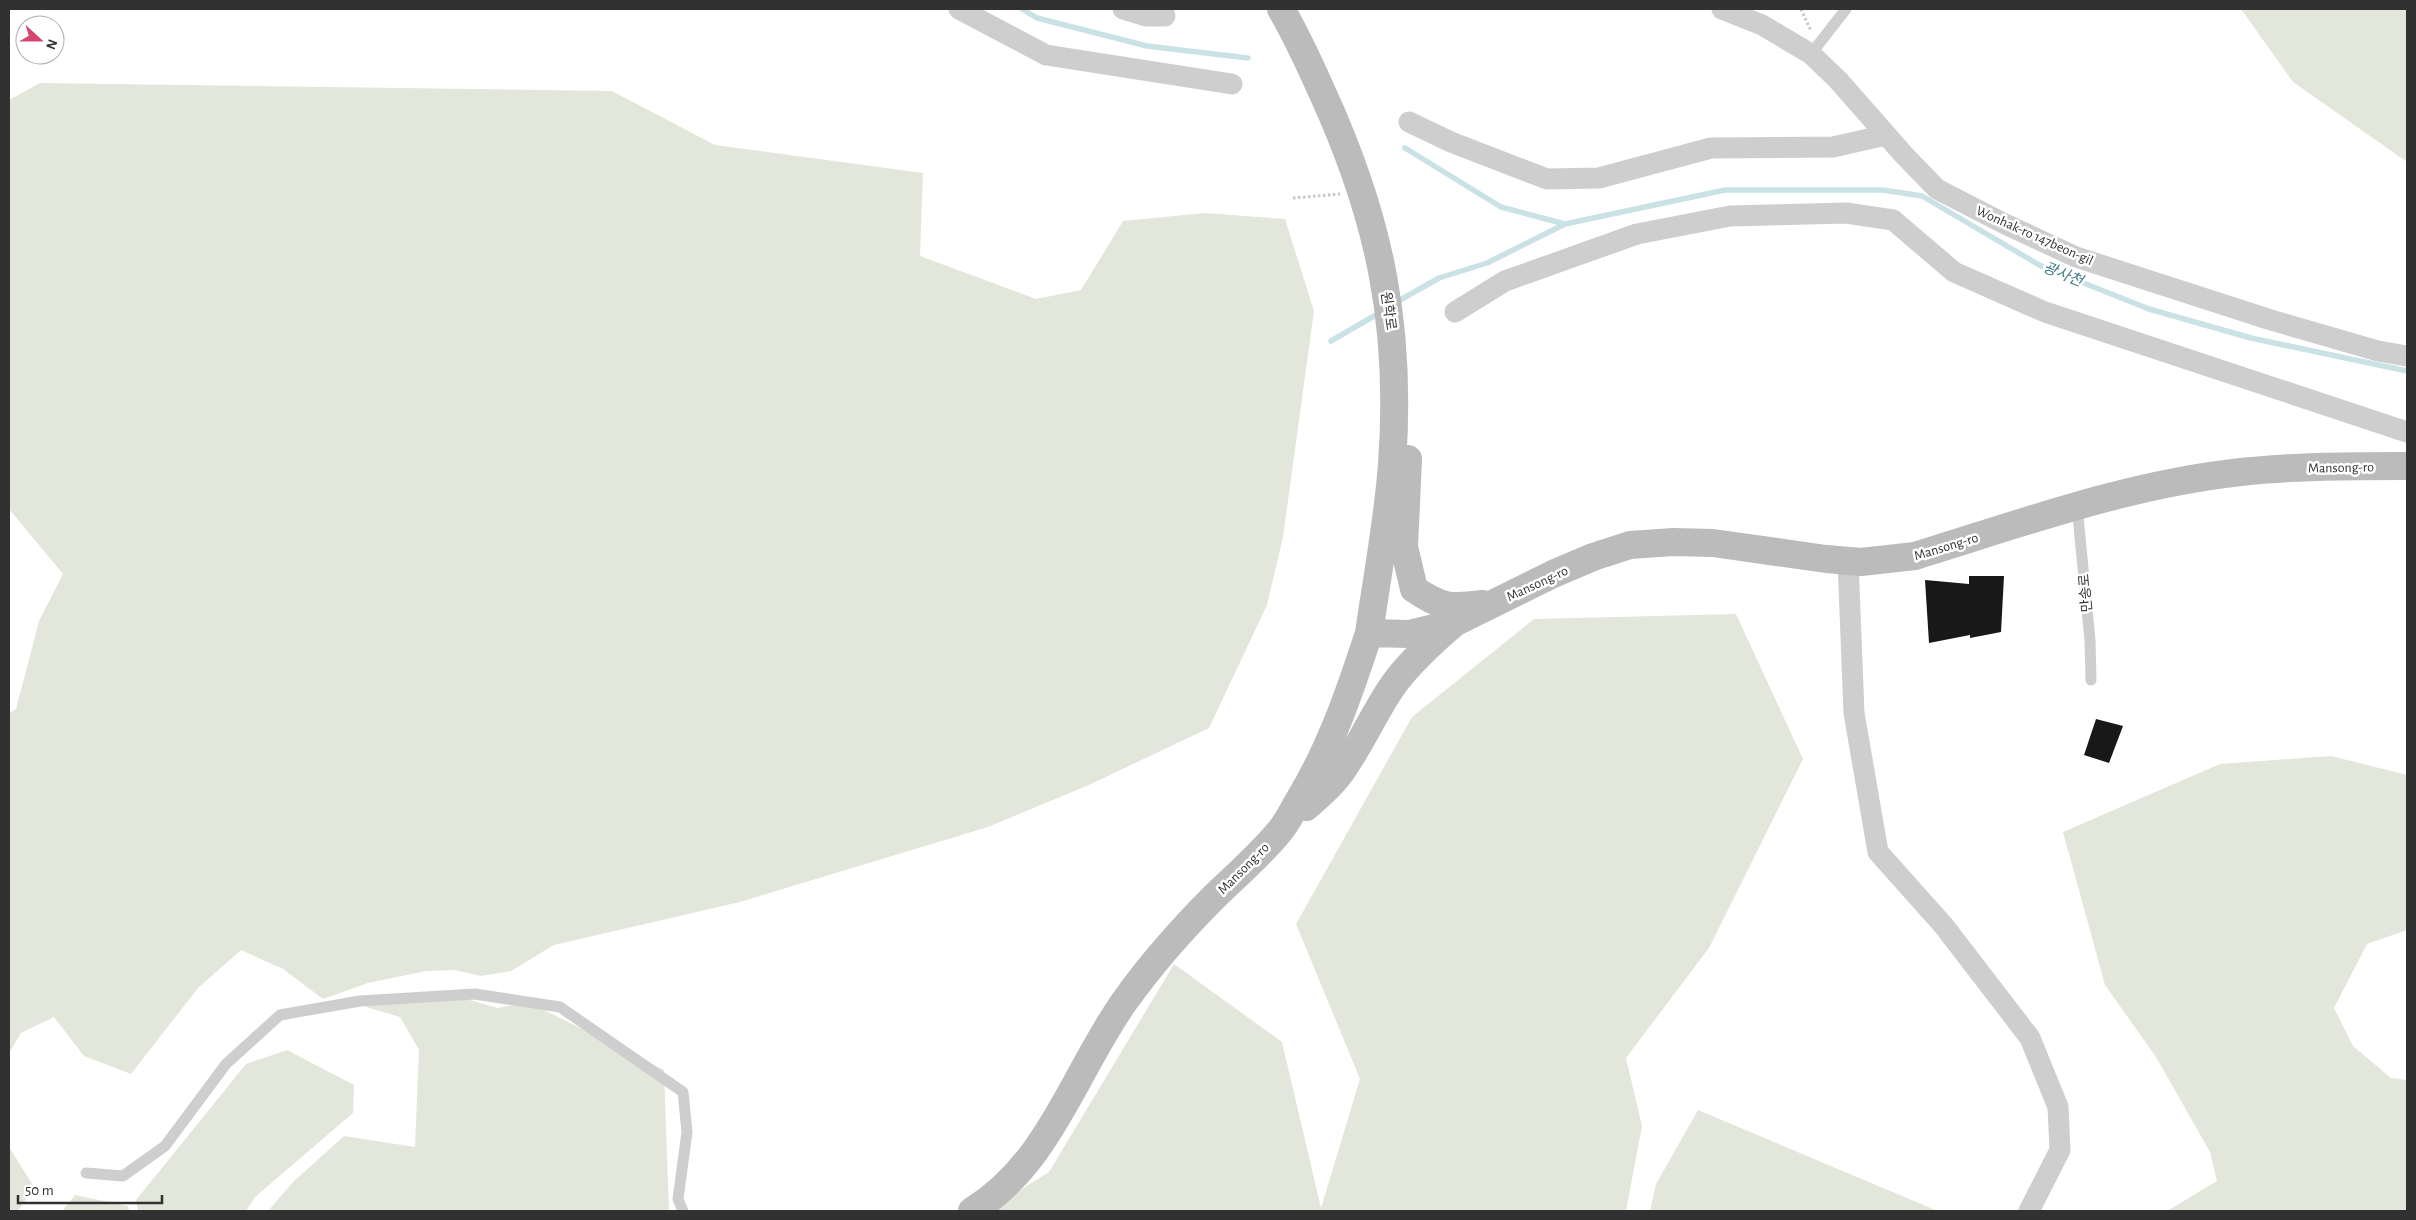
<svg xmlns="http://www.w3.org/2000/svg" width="2416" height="1220" viewBox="0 0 2416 1220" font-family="'Alegreya Sans','Noto Sans KR',sans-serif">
<rect width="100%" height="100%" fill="#fff"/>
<path fill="#e3e7db" d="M2241,9H2407V162L2293,82Z
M40,83L612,91L715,145L923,173L920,256L1036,299L1081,290L1123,221L1205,213L1285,219L1314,311L1283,537L1267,605L1209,728L1089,785L988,827L740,902L554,945L511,971L481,976L454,970L426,971L368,983L323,999L283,969L241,950L198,988L131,1074L84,1056L54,1017L21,1033L9,1053V713L16,709L39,621L63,574L9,509V100Z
M1736,614L1803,759L1709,948L1626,1058L1642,1126L1626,1211H987L1049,1172L1174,964L1282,1042L1321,1208L1360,1079L1296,924L1412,717L1534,619Z
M2331,756L2407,775V930L2367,944L2334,1008L2353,1046L2391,1078L2407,1080V1211H2167L2217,1181L2210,1152L2156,1057L2105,985L2063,832L2220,764Z
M398,996L463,998L498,1008L528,1002L664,1070L669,1211H268L293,1182L344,1136L415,1147L419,1050L400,1017L366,1007Z
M287,1050L354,1085L353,1113L255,1197L246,1211H138L136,1200L246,1064Z
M1698,1110L1933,1209L1934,1211H1650L1656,1184Z
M9,1147L34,1187L18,1211H9Z
M75,1195L128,1206L129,1211H62Z"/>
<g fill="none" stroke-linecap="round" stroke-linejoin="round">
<path stroke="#cae1e6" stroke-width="5.5" d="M1022,9L1037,18L1147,46L1248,58
M1405,148L1501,207L1565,224L1725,190H1883L1922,196L2041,266L2149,309L2251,338L2407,371
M1395,303L1439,278L1487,263L1565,224
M1331,341L1381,312"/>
</g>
<path fill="#181818" d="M1969,576H2004L2001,632L1970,638V635L1929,643L1925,580L1969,584Z
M2096,719L2123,726L2109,763L2084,755Z"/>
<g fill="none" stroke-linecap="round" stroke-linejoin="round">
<path stroke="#c8c8c8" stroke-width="3" stroke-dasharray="2.5 2.5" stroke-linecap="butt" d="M1801,9L1811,31
M1293,198L1340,194"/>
<path stroke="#cecece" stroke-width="11" d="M1811,54L1846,9
M2077,506L2090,640L2091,680
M86,1173L123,1176L165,1146L226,1064L280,1015L360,1001L475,994L560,1007L683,1092L687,1132L678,1199L683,1211"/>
<path stroke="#cecece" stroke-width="21" d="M959,9L1046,55L1232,84
M1123,9L1146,16H1165
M1722,9L1762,25L1811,54L1838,80L1904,155L1937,189L2003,223L2076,257L2271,320L2378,351L2407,356
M1409,122L1451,142L1547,179L1599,178L1711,148L1833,147L1886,135
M1455,312L1505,281L1637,234L1730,216L1846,213L1893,220L1954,272L2045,312L2407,432
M1848,561L1854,713L1878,852L1944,926L2030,1038L2058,1107L2060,1150L2029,1211"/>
<path stroke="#bbb" stroke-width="28" d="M1281,9C1297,36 1310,65 1323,94C1380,219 1402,326 1392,464C1388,520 1377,577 1369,633
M1408,459L1404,547L1414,589C1442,608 1450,608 1483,604
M1306,807C1320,795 1335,782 1345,766C1363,740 1375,711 1394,684C1410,662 1432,642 1453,624
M972,1211C1049,1164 1074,1073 1124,1002C1151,964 1182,929 1215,896C1237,875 1260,855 1279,832C1287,823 1293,810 1299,800C1331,747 1350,691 1369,633L1409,634L1454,623L1553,574L1593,557L1630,545L1673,542L1713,543L1826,559L1861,562L1915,556C2022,523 2129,484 2241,472C2296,466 2352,466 2407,466"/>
</g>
<g text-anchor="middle" stroke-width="5" stroke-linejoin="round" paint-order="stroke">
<g font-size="14" fill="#313131" stroke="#fff">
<text transform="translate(2035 235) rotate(24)" y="5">Wonhak-ro 147beon-gil</text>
<text transform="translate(1389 311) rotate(82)" y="5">원학로</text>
<text transform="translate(2341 467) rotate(-1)" y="5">Mansong-ro</text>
<text transform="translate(1946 546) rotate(-17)" y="5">Mansong-ro</text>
<text transform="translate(1537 583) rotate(-25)" y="5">Mansong-ro</text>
<text transform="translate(2085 593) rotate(-95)" y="5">만송로</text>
<text transform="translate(1243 868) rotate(-45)" y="5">Mansong-ro</text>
</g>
<g font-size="15" font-style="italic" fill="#437a86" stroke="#fff">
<text transform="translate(2063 274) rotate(22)" y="5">광사천</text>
</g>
</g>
<rect width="2416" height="1220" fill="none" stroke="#313131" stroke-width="20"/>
<g transform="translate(40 40) rotate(111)"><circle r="24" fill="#ffffff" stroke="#adadad"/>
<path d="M0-4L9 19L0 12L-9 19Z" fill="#d4476e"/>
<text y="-8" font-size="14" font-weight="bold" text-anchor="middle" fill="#313131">N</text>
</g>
<path d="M18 1195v8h144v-8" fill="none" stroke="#313131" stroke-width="2.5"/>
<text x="25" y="1195" font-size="15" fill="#313131" stroke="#ffffff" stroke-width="4" paint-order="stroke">50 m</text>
</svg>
